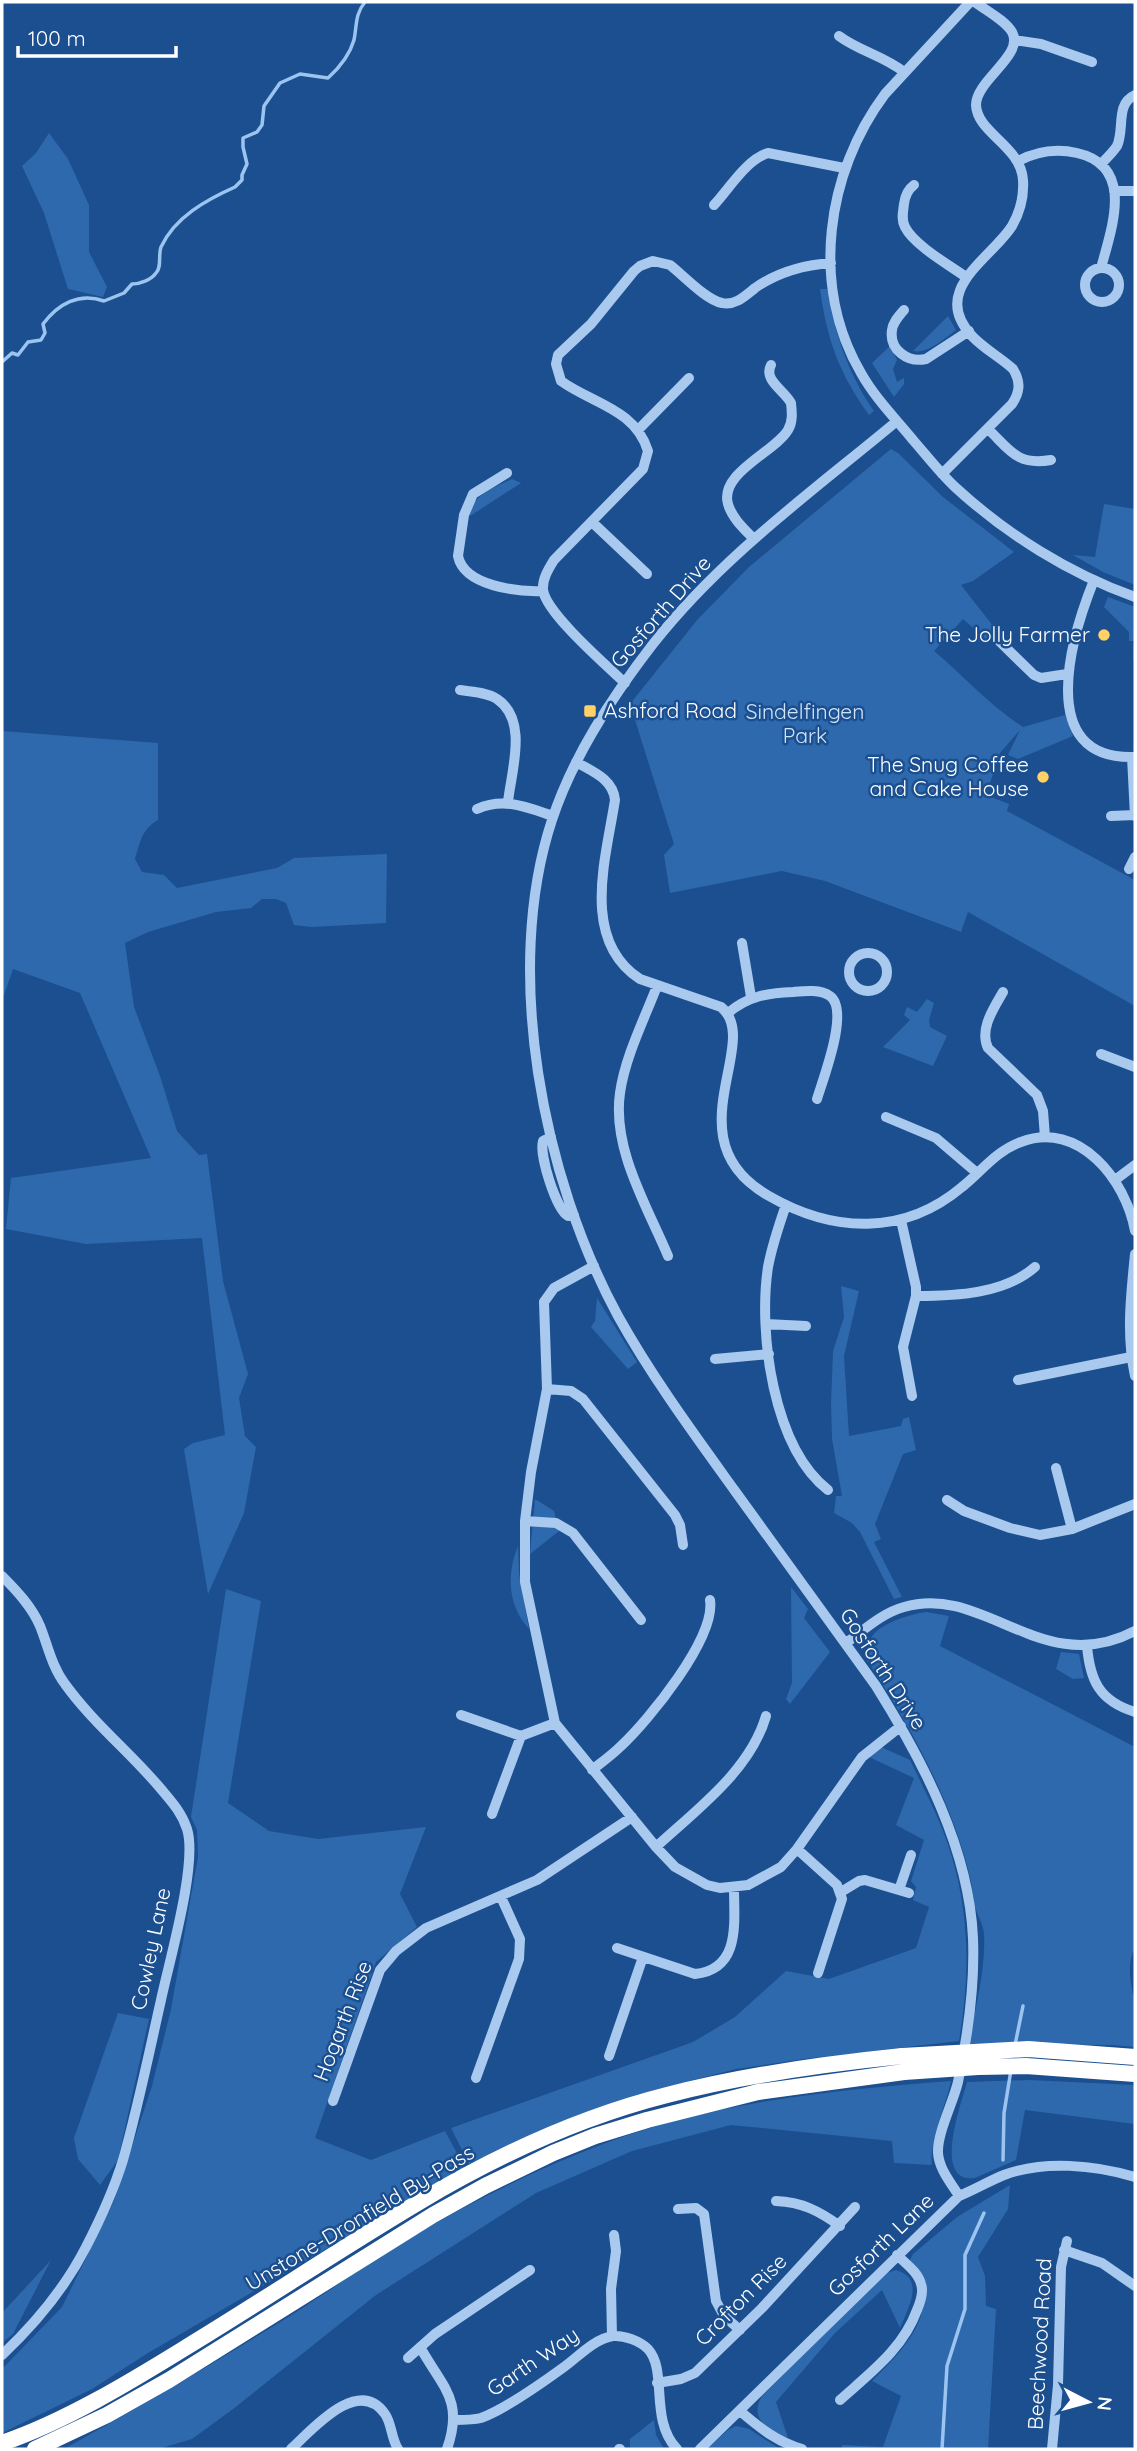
<svg xmlns="http://www.w3.org/2000/svg" width="1137" height="2451" viewBox="0 0 1137 2451" font-family="Quicksand,sans-serif">
<rect width="100%" height="100%" fill="#1b4f8f"/>
<path fill="#2e69ad" d="M49,133L68,159L89,205V252L107,287L103,297L68,289L44,213L22,166L36,153Z
M820,289H827C835,333 848,374 874,411L869,415C839,373 827,340 820,289Z
M948,316L956,330C944,339 928,354 913,351Z
M890,346L897,360L893,369L897,382L904,378V384L894,397L872,363Z
M891,449L898,453L943,497L1014,552L973,581L961,585L997,631L988,641L963,619L934,651C964,676 990,706 1023,727L1065,715L1073,736L1018,759L1008,755L1020,730L1000,753L986,795L1009,804L1007,811L1135,880V1006L968,912L961,932L825,881L782,871L670,893L664,855L674,844L630,704L698,619L749,567Z
M512,479L521,483L470,516C471,495 495,487 512,479Z
M1104,504L1135,509V585L1103,572L1073,555L1095,557Z
M1108,597L1135,607V660H1133L1134,641H1129V632L1104,607Z
M2,731L158,743V820C142,829 140,842 135,859L142,872L164,875L177,888L277,868L294,858L387,854L386,923L312,927L294,925L286,903L276,899H262L251,908L216,912L148,932L125,943L134,1007L160,1076L177,1131L199,1155L207,1154L223,1281L248,1374L239,1398L245,1436L256,1447L244,1513L208,1594L184,1449L193,1443L225,1435L202,1238L86,1244L6,1229L11,1178L151,1158L80,993L13,969L2,1001Z
M927,999L934,1003L929,1020L930,1027L947,1036L933,1066L883,1047L910,1020L904,1015L907,1007L917,1012Z
M841,1286L859,1291L844,1356L849,1436L901,1426L903,1419L909,1417L916,1450L903,1454L875,1524L881,1539L874,1542L902,1597L894,1599L860,1532L852,1523L834,1513L836,1496H842L832,1439L831,1403L833,1351L844,1317Z
M597,1298L637,1362L628,1369L591,1327L595,1321Z
M535,1499L554,1511L559,1531L530,1554Z
M518,1546L519,1573L529,1629C508,1606 506,1575 518,1546Z
M791,1587L808,1609L804,1618L830,1652L790,1704L786,1699L792,1683Z
M226,1589L261,1601L228,1803L269,1831L318,1839L426,1827L400,1894L417,1927L376,1962L315,2138L371,2160L445,2131L465,2168L148,2353L92,2389L2,2433V2369L62,2307L114,2201L152,2086L171,2009L198,1857L197,1830L191,1817Z
M926,1612L949,1616L940,1646L1135,1747V1948C1127,1962 1130,1980 1133,1995L1135,1996V2047L1111,2045L969,2044C975,2008 986,1970 984,1933C983,1923 976,1913 974,1903C973,1894 972,1885 970,1877C951,1798 909,1724 865,1657C867,1650 869,1640 873,1635C882,1623 911,1614 926,1612Z
M1061,1652L1079,1654L1084,1678L1073,1679L1056,1669Z
M881,1747L910,1760C925,1791 941,1821 951,1854C970,1916 970,1978 959,2041L804,2059L736,2069L651,2091L566,2121L469,2164L451,2128L693,2042L735,2017L786,1971L829,1979L916,1948L929,1907L913,1900L916,1887L911,1881L924,1840L896,1825L914,1778L869,1757Z
M118,2013L149,2019L118,2160L100,2185L78,2159L74,2138Z
M1029,2080L1135,2085V2124L1025,2110L1016,2160L975,2178C931,2184 962,2102 967,2082Z
M951,2081C946,2105 929,2142 932,2165L894,2163L892,2141L731,2125L632,2151L536,2193L376,2295L233,2409L192,2439L158,2449H64C144,2404 223,2358 301,2309C341,2283 380,2255 421,2231C478,2199 537,2169 598,2146C709,2102 833,2090 951,2081Z
M1010,2185L1008,2209L978,2257L985,2276L986,2306L996,2309L988,2449L842,2448V2445L883,2447L901,2396L872,2381C889,2364 925,2329 922,2303C921,2289 914,2274 910,2260L913,2254L957,2217Z
M51,2260L13,2334L2,2343V2313Z
M896,2270C926,2279 908,2308 900,2328L882,2290L835,2333L776,2402L788,2438C769,2430 748,2419 762,2396L878,2281L887,2273Z
M654,2420L656,2435L664,2449H630V2439Z
M736,2426L749,2429L780,2449H707L728,2430Z"/>
<g fill="none" stroke-linecap="round" stroke-linejoin="round">
<path stroke="#9cc4f0" stroke-width="3.5" d="M2,362L12,353L18,355L28,342L41,340L45,333L43,324C58,304 79,292 104,301L124,293L132,284C140,284 151,280 156,273C162,267 158,255 161,247C175,217 206,200 235,187L242,180V175L247,164L243,147V138L257,132L262,125L264,106L280,83L300,74L328,78C339,68 350,54 354,40C357,25 355,14 365,2
M1015,2045L1023,2006
M1003,2160L1004,2113L1011,2070
M942,2449L947,2366L965,2309V2255L984,2213"/>
<path stroke="#a9c9ee" stroke-width="10" d="M970,2L885,94C826,173 810,286 861,373C875,398 895,418 913,440C927,456 940,473 955,487C1006,534 1070,574 1135,597
M839,36C859,51 884,56 904,72
M1014,40L1041,44L1092,62
M1018,161C1037,151 1056,148 1077,153C1135,166 1112,227 1101,268
M1102,163C1107,158 1113,152 1117,146C1125,129 1115,104 1135,95
M914,185C907,190 905,196 904,204C903,212 901,220 905,227C914,245 949,265 966,277
M1114,191H1135
M714,205C729,189 746,160 768,153L844,168
M1085 285a17 17 0 1 1 34 0a17 17 0 1 1-34 0Z
M904,310C899,316 893,322 892,330C889,350 908,363 926,359L969,331
M897,421C813,491 721,557 653,644C612,697 573,756 552,820C502,971 543,1178 618,1316C652,1377 694,1434 735,1491C782,1556 829,1621 876,1686C923,1761 969,1849 973,1938C975,1987 968,2035 958,2082C953,2103 937,2133 938,2153C939,2169 951,2183 959,2196
M988,429C1010,450 1017,466 1051,460
M638,430L689,378
M507,473L473,494L464,515L458,556C464,586 517,592 543,591
M942,474L1012,404C1020,392 1021,382 1013,369C1000,357 984,349 972,336C929,290 991,259 1012,226C1020,212 1024,195 1023,180C1021,146 977,133 976,105C976,80 1025,55 1012,32C1005,20 985,10 975,2
M592,522L647,574
M754,539C744,529 732,518 728,504C719,473 775,452 788,430C793,422 792,412 791,403C784,390 763,380 771,365
M1094,580C1072,635 1033,761 1135,757
M993,635L1034,675L1041,678L1067,674
M625,683C606,665 546,613 543,590C542,579 549,568 554,560L643,469L648,451C635,409 593,404 561,381L556,364L558,355L591,324L634,271L640,266L653,261L670,265C683,275 706,300 722,303C735,306 745,296 755,288C778,272 803,265 831,263
M460,690C472,692 487,692 497,699C529,720 511,772 508,802
M1132,757L1135,816
M576,762C593,772 613,779 615,800C606,858 580,940 640,979L721,1007C764,1042 670,1140 769,1196C833,1233 904,1236 962,1187C982,1171 996,1151 1021,1142C1079,1120 1126,1180 1135,1231
M477,809C504,797 526,807 553,816
M1111,816L1135,815
M1129,869L1135,857
M742,943L751,997
M849 972a19 19 0 1 1 38 0a19 19 0 1 1-38 0Z
M657,986C644,1020 625,1057 620,1093C612,1149 647,1206 668,1256
M1003,992C994,1008 979,1029 988,1048L1037,1095L1043,1111L1045,1137
M728,1013C748,996 768,993 793,992C804,991 820,989 830,996C850,1010 823,1079 817,1099
M1101,1054L1135,1067
M886,1117L936,1138L977,1173
M551,1137L543,1141C539,1155 556,1209 568,1216L574,1215
M1115,1180L1135,1165
M786,1205C779,1225 772,1246 768,1267C758,1333 773,1447 828,1490
M901,1220L916,1287V1296L903,1347L912,1396
M1135,1254C1131,1295 1126,1334 1135,1376
M594,1266L554,1288L544,1302L547,1389L531,1472L525,1521V1582L555,1723L656,1847L675,1867L707,1885L720,1888L748,1885L781,1867L797,1849L862,1757L901,1726
M916,1296C956,1296 1004,1294 1035,1267
M766,1324L806,1326
M715,1359L769,1354
M1018,1380L1131,1357
M547,1389L571,1391L583,1399L675,1515L680,1525L683,1545
M1056,1468L1072,1529
M947,1500L964,1511L1010,1528L1040,1535L1072,1529L1135,1504
M525,1521L556,1523L573,1533L641,1620
M2,1576C17,1591 32,1607 40,1626C48,1646 52,1667 65,1684C93,1723 131,1753 161,1789C172,1802 182,1813 187,1829C198,1863 169,1962 161,2000C149,2053 138,2107 123,2160C114,2189 100,2220 86,2247C65,2288 36,2323 2,2355
M846,1643C864,1630 882,1613 904,1607C984,1583 1042,1680 1135,1631
M1087,1646C1090,1680 1099,1701 1135,1712
M461,1715L521,1736L555,1723
M592,1770C602,1762 612,1755 621,1746C648,1721 716,1638 710,1600
M492,1814L521,1736
M656,1847C696,1810 750,1771 766,1716
M797,1849L837,1885L842,1899L818,1973
M899,1890L911,1855
M841,1892L859,1881L865,1880L909,1893
M617,1948L695,1974C741,1969 734,1923 734,1888
M609,2056L643,1957
M476,2078L519,1959L520,1939L501,1897
M333,2101L380,1970L396,1951L426,1928L537,1880L632,1817
M776,2201C802,2202 819,2211 840,2226
M678,2209L696,2208L704,2214L716,2301L724,2316L740,2330
M1064,2250L1102,2263L1135,2286
M612,2336L611,2289L616,2251L614,2235
M420,2347C443,2388 464,2400 447,2449
M408,2358L435,2334L530,2270
M657,2383L681,2379L695,2373L762,2308L855,2207
M840,2400C870,2373 903,2349 917,2310C920,2303 924,2292 921,2284C918,2272 905,2263 897,2255
M740,2411C760,2428 777,2442 802,2449
M455,2420C464,2420 473,2420 481,2418C506,2409 542,2383 564,2367C578,2357 594,2339 613,2336C624,2335 640,2341 648,2349C668,2371 649,2420 677,2449
M291,2449C311,2431 358,2375 385,2414C392,2424 391,2438 398,2449
M619,2449H620
M700,2449L959,2196C974,2190 989,2181 1004,2175C1044,2160 1095,2165 1135,2177
M1052,2449L1058,2385L1061,2267L1067,2241"/>
<path stroke="#fff" stroke-width="16" d="M2,2443C64,2422 130,2382 185,2348C264,2300 340,2249 419,2202C496,2156 580,2117 667,2095C744,2075 823,2064 902,2056
M35,2449L107,2415L169,2380L433,2215L485,2186L553,2153L595,2136L647,2120L758,2092L904,2072"/>
<path stroke="#fff" stroke-width="16" d="M902,2056L1028,2049L1135,2057
M904,2072L978,2067L1026,2066L1135,2074"/>
</g>
<g fill="#ffd166" stroke="#1b4f8f" stroke-width="2.5">
<circle cx="1104" cy="635" r="7"/>
<rect x="583" y="704" width="14" height="14" rx="3.5"/>
<circle cx="1043" cy="777" r="7"/>
</g>
<g text-anchor="middle" stroke-width="5" stroke-linejoin="round" paint-order="stroke">
<g font-size="21" fill="#fff" stroke="#1b4f8f">
<text transform="translate(661 612) rotate(-49)" y="7">Gosforth Drive</text>
<text transform="translate(883 1669) rotate(57)" y="7">Gosforth Drive</text>
<text transform="translate(151 1949) rotate(-78)" y="7">Cowley Lane</text>
<text transform="translate(343 2021) rotate(-69)" y="7">Hogarth Rise</text>
<text transform="translate(360 2218) rotate(-31)" y="7">Unstone-Dronfield By-Pass</text>
<text transform="translate(881 2245) rotate(-44)" y="7">Gosforth Lane</text>
<text transform="translate(741 2300) rotate(-45)" y="7">Crofton Rise</text>
<text transform="translate(1040 2344) rotate(-87)" y="7">Beechwood Road</text>
<text transform="translate(533 2362) rotate(-34)" y="7">Garth Way</text>
</g>
<g font-size="21" fill="#fff" stroke="#1b4f8f" text-anchor="end">
<text x="1090" y="642">The Jolly Farmer</text>
<text x="604" y="718" text-anchor="start">Ashford Road</text>
<text x="1029" y="772">The Snug Coffee<tspan x="1029" dy="24">and Cake House</tspan></text>
</g>
<g font-size="21" fill="#cfe3fa" stroke="#1b4f8f">
<text x="805" y="719">Sindelfingen<tspan x="805" dy="24">Park</tspan></text>
</g>
</g>
<rect width="1137" height="2451" fill="none" stroke="#ffffff" stroke-width="7"/>
<g transform="translate(1088 2402) rotate(96)" stroke="#1b4f8f" stroke-width="5" paint-order="stroke">
<path d="M0-5L12 26L0 18L-12 26Z" fill="#ffffff"/>
<text y="-10" font-size="19" font-weight="bold" text-anchor="middle" fill="#ffffff">N</text>
</g>
<path d="M18 46v10h158v-10" fill="none" stroke="#ffffff" stroke-width="3.5"/>
<text x="28" y="46" font-size="21" fill="#ffffff" stroke="#1b4f8f" stroke-width="5" paint-order="stroke">100 m</text>
</svg>
